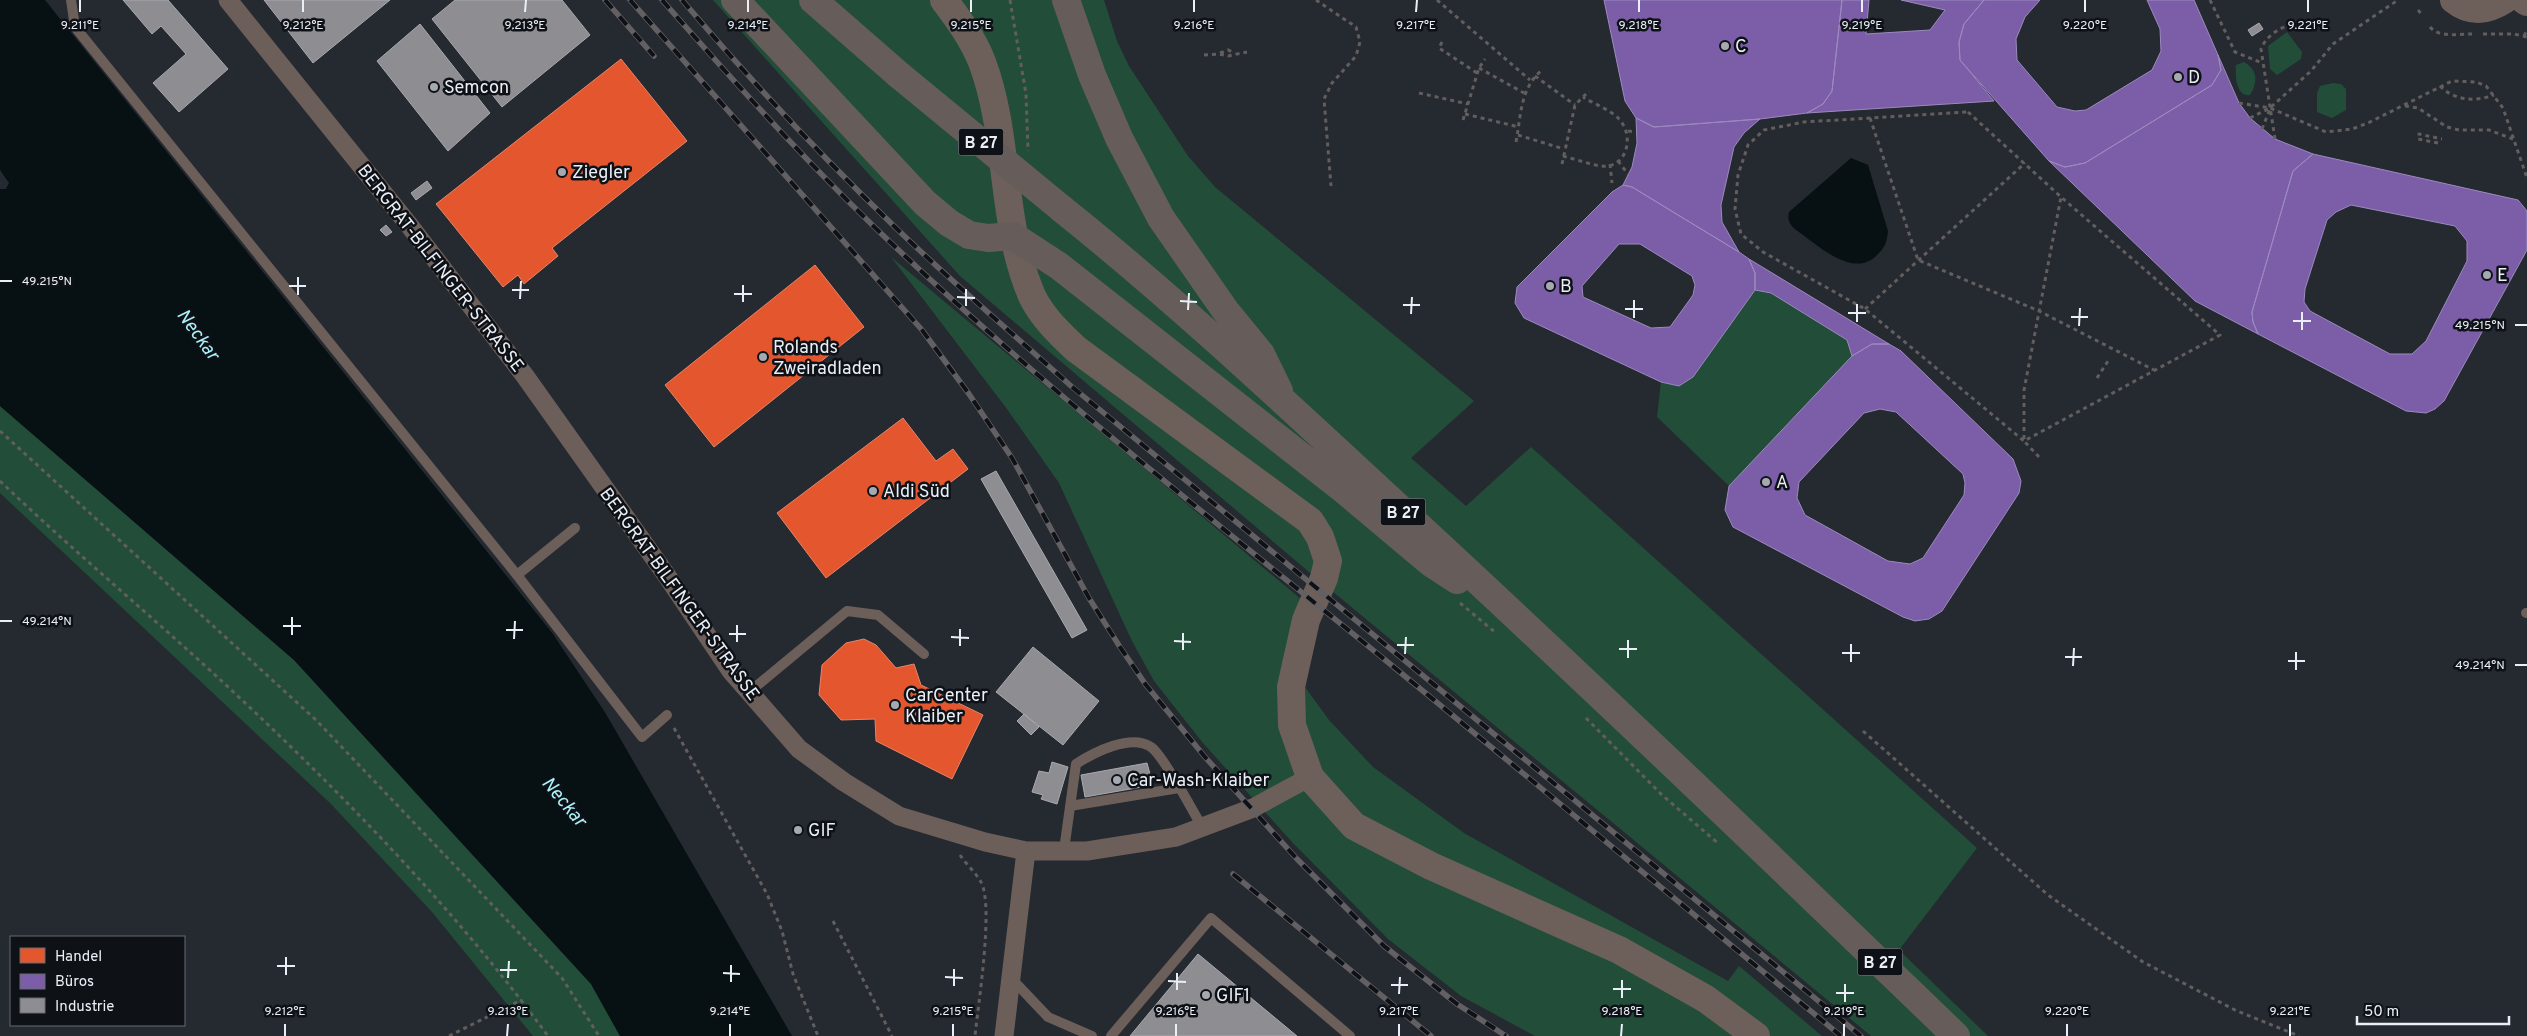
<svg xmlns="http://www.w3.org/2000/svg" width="2527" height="1036" viewBox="0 0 2527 1036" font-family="Overpass,sans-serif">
<rect width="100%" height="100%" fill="#252930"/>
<path fill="#224e39" d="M713,0H1104L1117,41L1129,66L1188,156L1215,187L1474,401L1411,458L1466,506L1531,447L1977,848L1899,950L1988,1036H1871L1309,572L960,276Z
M2287,32L2302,52L2301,59L2277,75L2270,69L2268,46Z
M2244,62C2258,70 2258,82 2250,95C2236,97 2235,75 2236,65Z
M2333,83L2341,84L2346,89V110L2332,118L2317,112V93L2320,86Z
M891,257L1314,610L1305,687L1329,720L1373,767L1464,833L1728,981L1739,966L1822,1036H1535L1461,996L1388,939L1292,842L1203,743L1154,681L1132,641L1059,483L1007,409Z
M1755,290L1771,293L1847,340L1852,356L1729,486L1657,417L1661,382L1679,386L1693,377Z
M0,406L294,660L591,984L620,1036H533L432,912L331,804L0,493Z"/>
<path fill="#071113" d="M0,0H45L553,634L606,714L792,1036H620L591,984L294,660L0,406V189H6L9,183L0,170Z
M1851,158L1868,165L1888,231C1887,241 1885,248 1877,255C1853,280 1817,244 1796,230C1790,225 1787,220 1789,212Z"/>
<path fill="#e4572e" stroke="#e6856a" d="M621,59L687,141L552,248L558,256L524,284L518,275L503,287L436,204Z
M815,265L864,327L714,447L665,385Z
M903,418L936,461L953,449L968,469L826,578L777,513Z
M864,639L876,645L896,668L914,664L921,685L983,715L952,779L876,741L875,719L841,720L819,695L822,665L846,643Z"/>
<path fill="#7b5ea7" stroke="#9c8abf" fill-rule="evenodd" d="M1604,0H1842L1832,91L1823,104L1807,113L1760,119L1654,127L1636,118L1625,101Z
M1842,0H1869L1866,34L1930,30L1945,10L1901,0H1984L1964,24L1959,42L1960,60L1994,101L1807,113L1823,104L1832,91Z
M1984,0H2040L2025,17L2016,39L2017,60L2057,107L2075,111L2086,110L2152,70L2161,51L2160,29L2147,0H2194L2218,55L2221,70L2212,85L2085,163L2065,167L2049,161L1960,60L1959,42L1964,24Z
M2218,55L2239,103L2250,118L2275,139L2313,154L2293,171L2252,312L2253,322L2258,334L2195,301L2049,161L2065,167L2085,163L2212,85L2221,70Z
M1636,118L1654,127L1760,119L1744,133L1734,147L1721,205L1722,222L1739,252L1632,187L1623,185L1632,167L1637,143Z
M2313,154L2518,200L2527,211V250L2444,401L2435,409L2426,413L2406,411L2258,334L2253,322L2252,312L2293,171ZM2351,205L2455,226L2467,241V261L2426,341L2412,354H2390L2310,311L2304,302L2305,289L2327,220L2336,212Z
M1623,185L1632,187L1739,252L1749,259L1755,273V290L1693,377L1679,386L1661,382L1524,318L1515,303L1517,287L1612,192ZM1619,244H1640L1692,276L1695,285L1693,295L1670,327L1651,328L1583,297L1582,286Z
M1749,259L1889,344H1872L1852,356L1847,340L1771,293L1755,290V273Z
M1872,344H1889L1901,351L2013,459L2021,481L2019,493L1942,611L1929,619L1915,621L1903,617L1733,527L1725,510L1729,486L1852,356ZM1880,409L1896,412L1963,474L1965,483L1964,495L1923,558L1910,564L1888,561L1805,515L1797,498L1799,482L1864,413Z"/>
<path fill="#8d8d92" stroke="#a9aab0" d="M123,0H168L228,69L179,112L153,83L186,54L161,26L152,34Z
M264,0H390L313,63Z
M455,0H562L590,35L502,107L432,19Z
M2259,23L2263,29L2252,36L2248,30Z
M420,24L490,113L448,151L377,61Z
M427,181L432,188L416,200L411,193Z
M386,225L392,232L386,236L380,230Z
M996,471L1087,630L1072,638L981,479Z
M1033,647L1099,701L1063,745L996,692Z
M1024,714L1039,727L1031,735L1017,721Z
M1052,762L1068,767L1057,804L1041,799L1043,795L1032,792L1039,771L1049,773Z
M1147,763L1153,785L1085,797L1081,775Z
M1198,954L1297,1036H1130Z"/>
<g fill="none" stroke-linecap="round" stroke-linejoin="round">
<path stroke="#625e5e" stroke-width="3" stroke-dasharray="4 4" stroke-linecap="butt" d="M1010,0L1026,94L1028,151
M1316,0L1356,27L1360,42L1356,56L1332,83L1324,99L1331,186
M1437,0L1530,80
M2210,0L2235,52L2262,63
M2418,10L2423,16
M2430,27C2439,38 2459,34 2472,34
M2483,34H2514L2527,37
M2524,36L2527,30
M1442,42L1439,48L1477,73
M1220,53L1228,50L1235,53
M1204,55L1219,54L1228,56L1247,52
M1479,68L1524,93
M1535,76L1575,105
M2440,86C2455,101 2475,102 2494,95
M1419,93L1468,104
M2239,103L2270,108L2326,132L2352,129L2368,123L2452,81L2476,82L2486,86L2503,108L2527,178
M2405,106L2418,108L2447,127L2459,130H2489L2513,139
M1968,112L2061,197L2220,335L2024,441L1865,309L1763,252L1741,234L1735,209L1738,175L1748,145L1764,130L1804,122Z
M1465,114L1519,127
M1870,118L1918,260L2039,311L2154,370
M2250,118L2270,108L2311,71L2333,44L2398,0
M1463,120L1479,68L1485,59
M2262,129L2270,109
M1628,131L1636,132
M1518,135L1564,149
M2275,139L2261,49C2267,34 2282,27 2296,22
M1516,142C1521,116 1520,89 1541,71
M2438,143L2418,139L2419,134L2442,139
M1563,156C1575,159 1588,164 1601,166C1627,169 1635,136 1619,119C1611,110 1594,104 1583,97
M1618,161L1628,174
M1562,164L1575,105L1589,91
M1610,164L1612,183
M1865,309L2025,163
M2097,378L2110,358
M0,431L316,720L562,978L599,1036
M2039,457L2024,441V390L2061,197
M0,481C69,547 142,608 213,673C333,784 451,904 548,1036
M1460,603L1496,633
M1586,718L1662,795L1719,844
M674,728L767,894L782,931L793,974L818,1036
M1863,731L2048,895L2143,962L2235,1010L2299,1036
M960,855C966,864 976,873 981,882C994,905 978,1006 975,1036
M833,921L892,1036
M449,1036L521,1000"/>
<path stroke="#6c5f59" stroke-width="10" d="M71,0L75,27L517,575L642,737L667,715
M517,575L575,528
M2526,613H2527
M748,693L847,611L878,615L924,654
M1070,806L1179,788
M1064,850L1076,764C1093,753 1131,733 1151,747C1163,755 1193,811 1202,827
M1011,978L1048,1017L1092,1036
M1111,1036L1211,918L1350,1036"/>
<path stroke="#6c5f59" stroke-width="19" d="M228,0L409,225L525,376L667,576L731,671L799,749L844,782L899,816L985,842L1026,851H1087L1176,837L1253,808L1310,777
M1004,1036L1026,851"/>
<path stroke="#6d605b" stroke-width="28" d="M944,0C959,20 973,39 982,62C1010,136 1000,222 1032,296C1042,317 1060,334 1076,349L1310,521L1320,537L1328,561L1324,578L1306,620L1291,687L1292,725L1310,777L1354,826L1431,866L1619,950L1706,999L1756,1036
M2454,0C2470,13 2487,11 2504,0
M2524,0L2527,2"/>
<path stroke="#665d5b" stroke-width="28" d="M735,0L925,203L949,223L969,235L988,238L1013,236L1059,266L1344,490L1431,563L1457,580
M813,0L899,75
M1066,0L1092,75L1119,138L1161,218L1225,310L1261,354L1279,391
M1062,209C1183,306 1296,413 1410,518C1594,688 1776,862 1956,1036"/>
<g stroke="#636063" stroke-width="5.5">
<path id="rail" d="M605,0L654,56
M630,0L922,330L969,394L1012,458L1089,598L1120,647L1146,685L1205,757L1297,859L1384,946L1457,1004L1506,1036
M662,0C735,83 809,165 889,241C1046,390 1217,523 1384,659C1537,784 1689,911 1841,1036
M682,0C750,80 821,156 897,229C953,283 1013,334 1071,386L1861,1036
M1233,874L1431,1036"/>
</g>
<use href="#rail" stroke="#0e1116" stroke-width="4" stroke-dasharray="11" stroke-linecap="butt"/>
<path stroke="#665d5b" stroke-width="28" d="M899,75L1062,209"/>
</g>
<path fill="none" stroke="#eaeff7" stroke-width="2" d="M80,12V0M303,12V0M525,12L526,0M748,12V0M971,12V0M1194,12V0M1416,12L1417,0M1639,12V0M1862,12V0M2085,12V0M2308,12V0M0,281H12M289,286H306M512,290H529M734,294H752M298,295V277M957,297L975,298M520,299L521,281M1180,301L1197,302M743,302V285M1403,305H1420M966,306V289M1625,309H1643M1188,310L1189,293M1848,313H1866M1411,314L1412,297M2071,317H2088M1634,318V300M2293,321H2311M1857,322V304M2515,325H2527M2079,326L2080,308M2302,330V312M0,621H12M283,626H301M506,630H523M729,634H746M292,635V617M951,637L969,638M514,639L515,621M1174,641L1191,642M737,642V625M1397,645H1414M960,646V629M1619,649H1637M1183,650V633M1842,653H1860M1405,654L1406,637M2065,657H2082M1628,658V640M2288,661H2305M1851,662V644M2515,665H2527M2073,666L2074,648M2296,670V652M277,966H295M500,970H517M723,973L740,974M286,975V957M945,977L963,978M508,978L509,961M1168,981L1186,982M731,982V965M1391,985H1408M954,986V969M1613,989H1631M1177,990V973M1836,993H1854M1399,994L1400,977M1622,998V980M1845,1002V984M285,1036V1024M507,1036L508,1024M730,1036V1024M953,1036V1024M1176,1036V1024M1399,1036V1024M1621,1036L1622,1024M1844,1036V1024M2067,1036V1024M2290,1036V1024"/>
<g fill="#a5aab1" stroke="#0e1116" stroke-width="2">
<circle cx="1725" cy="46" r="5"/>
<circle cx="2178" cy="77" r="5"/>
<circle cx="434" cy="87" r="5"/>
<circle cx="562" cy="172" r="5"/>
<circle cx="2487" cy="275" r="5"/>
<circle cx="1550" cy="286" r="5"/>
<circle cx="763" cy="357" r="5"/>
<circle cx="1766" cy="482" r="5"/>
<circle cx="873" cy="491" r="5"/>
<circle cx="895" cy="705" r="5"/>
<circle cx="1117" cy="780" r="5"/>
<circle cx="798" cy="830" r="5"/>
<circle cx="1206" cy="995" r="5"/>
</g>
<g text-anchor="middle" stroke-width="5" stroke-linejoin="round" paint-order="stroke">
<g fill="#0e1116" stroke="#a8acb4" stroke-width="1">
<rect x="958.5" y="128.5" width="45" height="27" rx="4"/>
<rect x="1380.5" y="498.5" width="45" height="27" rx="4"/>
<rect x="1857.5" y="948.5" width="45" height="27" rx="4"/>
</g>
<g font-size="16" font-weight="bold" fill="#eaeff7">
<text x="981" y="148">B 27</text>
<text x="1403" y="518">B 27</text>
<text x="1880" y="968">B 27</text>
</g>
<g font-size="18" fill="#eaeff7" stroke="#0e1116" text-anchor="start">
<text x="1735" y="52">C</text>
<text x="2188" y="83">D</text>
<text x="444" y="93">Semcon</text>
<text x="572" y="178">Ziegler</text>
<text x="2497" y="281">E</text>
<text x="1560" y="292">B</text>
<text x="773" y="353">Rolands<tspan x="773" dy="21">Zweiradladen</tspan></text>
<text x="1776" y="488">A</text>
<text x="883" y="497">Aldi Süd</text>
<text x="905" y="701">CarCenter<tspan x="905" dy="21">Klaiber</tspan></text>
<text x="1127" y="786">Car-Wash-Klaiber</text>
<text x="808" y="836">GIF</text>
<text x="1216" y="1001">GIF1</text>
</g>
<g font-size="18" fill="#eaeff7" stroke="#0e1116">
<text transform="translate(441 268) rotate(52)" y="6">BERGRAT-BILFINGER-STRASSE</text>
<text transform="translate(680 594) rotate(54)" y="6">BERGRAT-BILFINGER-STRASSE</text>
</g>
<g font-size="19" font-style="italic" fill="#abf2fa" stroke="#0e1116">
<text transform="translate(199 334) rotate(54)" y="7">Neckar</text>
<text transform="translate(565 801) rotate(50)" y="7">Neckar</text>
</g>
</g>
<g font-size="12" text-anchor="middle" fill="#eaeff7" stroke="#0e1116" stroke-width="5" stroke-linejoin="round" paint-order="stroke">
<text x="80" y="29">9.211°E</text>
<text x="303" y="29">9.212°E</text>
<text x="525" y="29">9.213°E</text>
<text x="748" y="29">9.214°E</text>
<text x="971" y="29">9.215°E</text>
<text x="1194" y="29">9.216°E</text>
<text x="1416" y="29">9.217°E</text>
<text x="1639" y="29">9.218°E</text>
<text x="1862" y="29">9.219°E</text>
<text x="2085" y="29">9.220°E</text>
<text x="2308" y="29">9.221°E</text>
<text x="47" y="285">49.215°N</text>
<text x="2480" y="329">49.215°N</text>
<text x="47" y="625">49.214°N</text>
<text x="2480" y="669">49.214°N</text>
<text x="285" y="1015">9.212°E</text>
<text x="508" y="1015">9.213°E</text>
<text x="730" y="1015">9.214°E</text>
<text x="953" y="1015">9.215°E</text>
<text x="1176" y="1015">9.216°E</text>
<text x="1399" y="1015">9.217°E</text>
<text x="1622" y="1015">9.218°E</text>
<text x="1844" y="1015">9.219°E</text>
<text x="2067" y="1015">9.220°E</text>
<text x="2290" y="1015">9.221°E</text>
</g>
<rect x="10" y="936" width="175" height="90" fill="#0e1116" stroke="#666a70"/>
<rect x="20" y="948" width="25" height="15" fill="#e4572e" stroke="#666a70"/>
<text x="55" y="961" font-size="15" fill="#eaeff7">Handel</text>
<rect x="20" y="974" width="25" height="15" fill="#7b5ea7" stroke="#666a70"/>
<text x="55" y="986" font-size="15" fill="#eaeff7">Büros</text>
<rect x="20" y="998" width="25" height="15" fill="#8d8d92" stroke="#666a70"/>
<text x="55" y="1011" font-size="15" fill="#eaeff7">Industrie</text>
<path d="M2357 1016v8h152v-8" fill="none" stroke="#eaeff7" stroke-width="2.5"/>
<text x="2364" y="1016" font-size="15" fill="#eaeff7" stroke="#0e1116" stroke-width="4" paint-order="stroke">50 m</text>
</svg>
